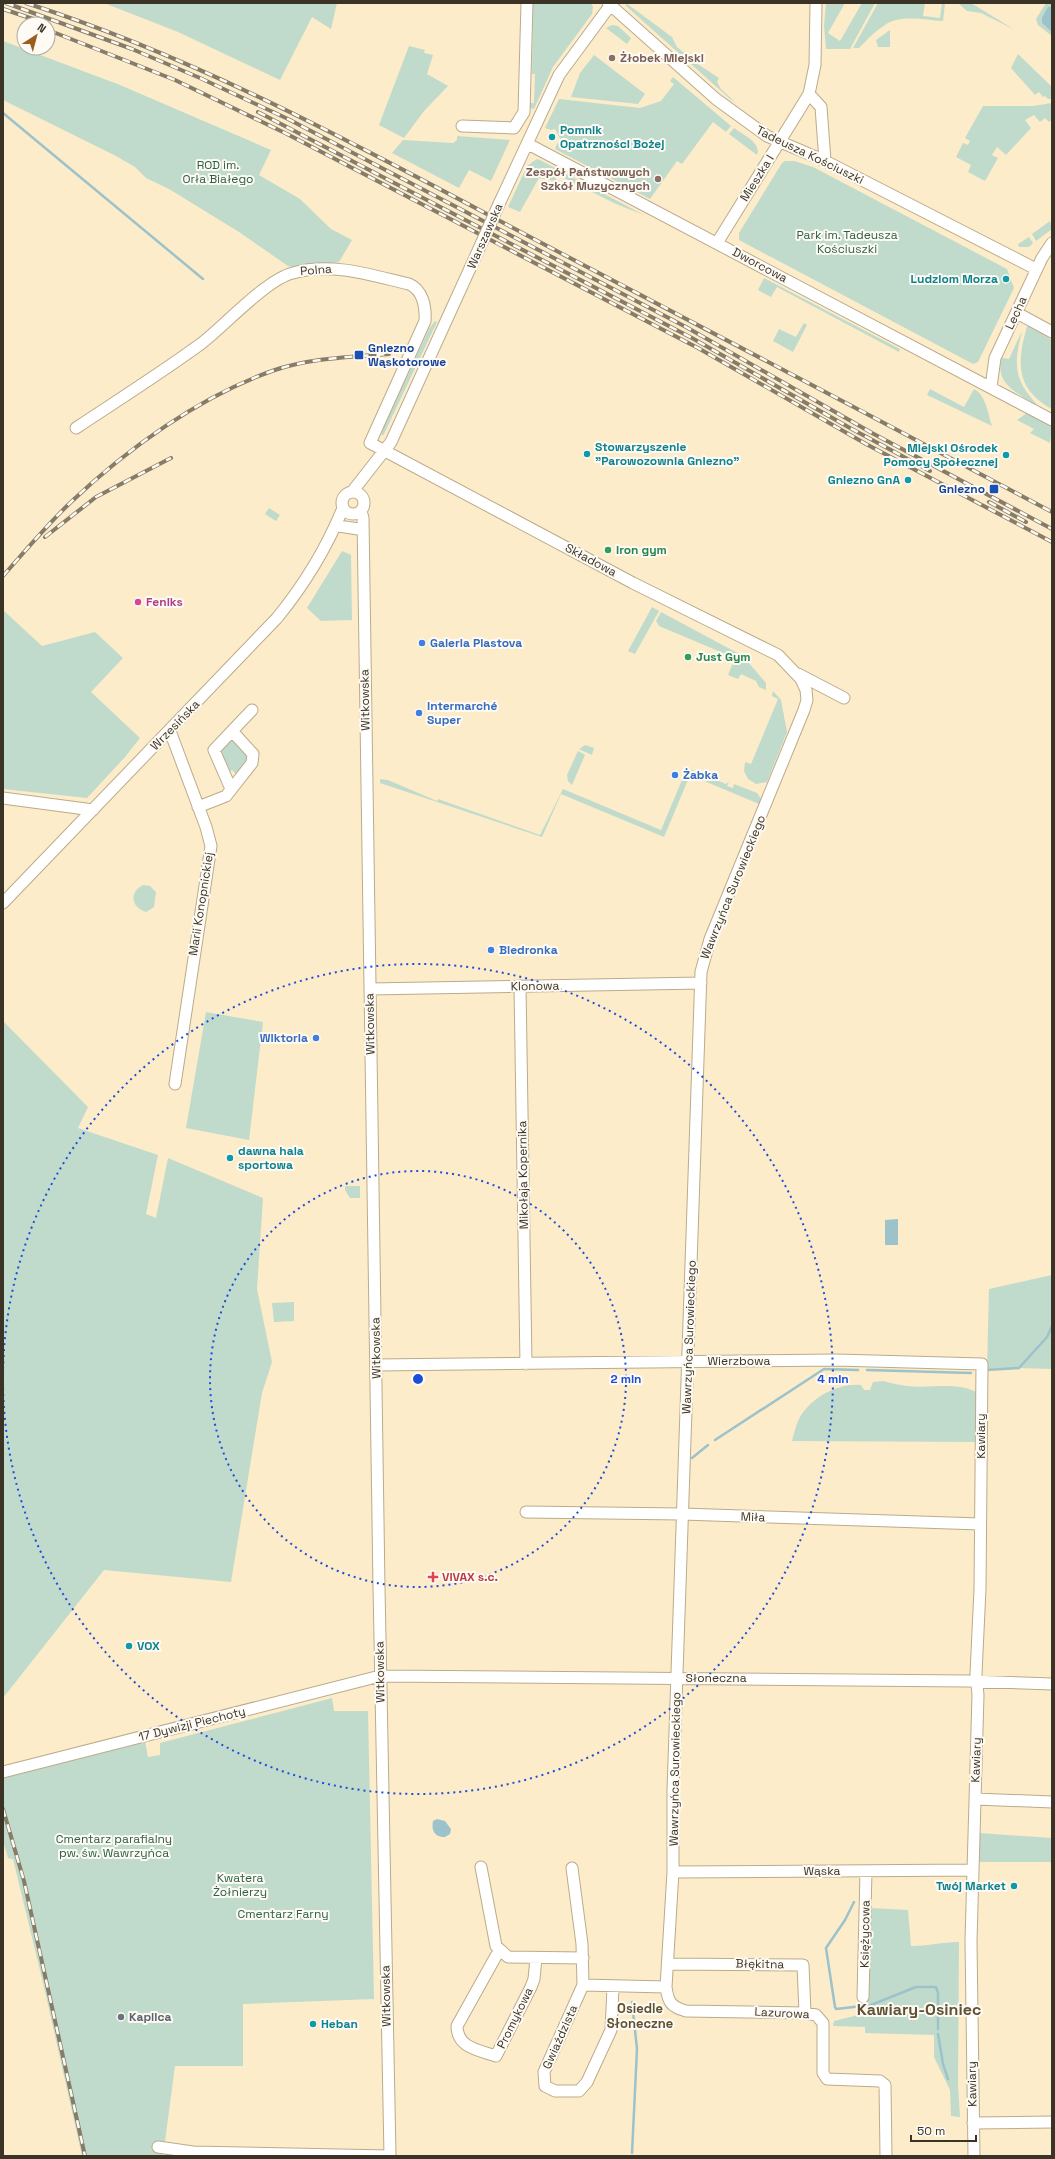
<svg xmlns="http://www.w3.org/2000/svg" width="1055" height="2159" viewBox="0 0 1055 2159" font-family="'Space Grotesk',sans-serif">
<rect width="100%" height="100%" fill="#fcecca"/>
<path fill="#c0dbcb" d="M104,3H337L331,29L312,17L280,80L178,32Z
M533,3H591L593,7L592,14L553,67L534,109L530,108V103H534L535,74H532Z
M626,3L672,37L677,47L696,63L719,78L717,82L721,89L736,103L730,99L626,6Z
M826,3H845L828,33L840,41L862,3H875L850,49H826L824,26Z
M878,3H925L923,16L940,18L942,3H945L943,21C925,20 900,14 885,25C875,31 867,40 859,48H853Z
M958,3H971L1015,30L981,13L967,11Z
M1046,3H1052V36L1038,25L1036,19Z
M612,25L618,26L631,38L627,44L606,28Z
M890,30V47H878L876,40Z
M3,41L120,85L271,150L259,175L300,199L331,229L352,240L339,262L296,268L288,266L239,232L169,189L146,178L135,167L116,156L3,100Z
M409,46L425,50L424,53L433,55L427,74L448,86L424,111L404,138L379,125Z
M1018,54L1052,87V99H1048L1045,96L1043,97L1039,92L1035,95L1011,68Z
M594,55L645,94L638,104L571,97L580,73Z
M673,77L731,126L726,132L713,122L682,164L677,161L650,199L555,149L557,144L561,140L555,129L551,130L545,128L559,99L640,108L661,101L674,84L670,81Z
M1052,103V120L1049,122L1045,118L1040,122L1034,115L1025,120L1031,128L1006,155L997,147L992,155L998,158L985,181L968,172L971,165L956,157L963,143L968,145L970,141L965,138L983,106H1033Z
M734,128C742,134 762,143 757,155L729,134Z
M457,136L510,140L491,181L469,170L459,188L392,153L403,140L453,143L457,140Z
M537,159L540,160L644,215L616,204L558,175L555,181L539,178L520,212L508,207L527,166Z
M785,161H794L813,167L1007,269L1014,288L978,362L973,364L960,357L739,240V233L782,163Z
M1050,221L1052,229L1036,241L1032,234Z
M1029,237L1033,243L1029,247H1019L1018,244Z
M764,278L900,349L899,352L777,287L771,297L758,290Z
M435,321L437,322L383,436L381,433L429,329Z
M804,323L807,325L793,352L773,341L779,329L796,337Z
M1028,323L1043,331L1044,335L1052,340V409C1014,388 1017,361 1028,323Z
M1022,331C1013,367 1014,380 1040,408C1022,395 993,385 1002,358L1009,359Z
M930,389L964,407L974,389C986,395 988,414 992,426L927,395Z
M1027,413L1052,427L1050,443L1030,433L1034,429L1017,420Z
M269,508L280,515L276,521L265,514Z
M342,551L351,555L352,620L321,621L307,608Z
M652,607L659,611L635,654L628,651Z
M3,610L42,646L95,632L123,658L91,692L140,738L125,757L87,798L3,789Z
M661,612L743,656L766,683V690L759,687L756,681L741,674L738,679L728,675L735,658L659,626L656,621Z
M773,691L781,700L787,732L767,782L756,784L748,779L744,771L745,762L751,764L778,699L772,696Z
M232,737L248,756L247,762L236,774L232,770L230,771L220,750Z
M585,745L594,748L592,755L579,749Z
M578,751L585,755L572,785L568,781L567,775Z
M687,768L726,784L729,782L727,786L733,788L734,784L757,793L761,799L759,804L690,775L664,837L561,794L542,837L380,783V779L388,780L437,801L438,799L540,835L563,789L661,830Z
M143,885L150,886L156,892L154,907L146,912C132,908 128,893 143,885Z
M206,1012L263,1022L249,1140L186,1128Z
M3,1021L88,1107L78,1128L158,1155L146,1214L156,1218L168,1158L263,1198L257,1289L272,1362L262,1393L231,1582L104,1570L3,1698Z
M345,1186H360V1198H350L345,1190Z
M1052,1275V1369L1019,1368L987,1370L989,1289Z
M294,1302V1321L274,1322L272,1303Z
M883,1381C891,1383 899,1385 907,1386C930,1389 957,1381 978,1393L976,1442L792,1441C794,1433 796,1424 800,1417C812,1397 838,1383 861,1385L864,1390H870L873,1382Z
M332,1698L334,1711H368L374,1999L243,2004V2066H175L163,2156H82L44,1987L13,1859L8,1858L3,1841V1778L145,1741L148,1757L160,1755V1743Z
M980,1833L1052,1838V1862H979Z
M870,1908L908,1910L911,1946C928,1946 943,1942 959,1942L958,2084L960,2117L951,2116L950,2090L934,2057V2035L865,2033V2027L833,2026L834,2021L866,2013Z"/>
<path fill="#9cc2cb" d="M1048,7H1052V32L1042,23V18Z
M898,1219V1245H885V1220Z
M437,1819L445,1821L451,1829L450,1834L445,1837C435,1837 431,1831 433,1821Z"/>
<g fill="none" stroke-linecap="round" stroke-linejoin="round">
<path stroke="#9cc2cb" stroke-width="2.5" d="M3,113L203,279
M867,1370L971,1373
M987,1370L1019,1368L1047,1337L1052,1326
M715,1440L824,1369L858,1370
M692,1458L708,1445
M854,1902L845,1920L826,1948L835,2007L836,2009L871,2005L916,1987H936L938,1993V2029
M632,2002L637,2049L632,2153
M938,2034L943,2064L948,2079"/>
<g stroke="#bbab8b" stroke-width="13">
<path id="minor" d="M608,3L716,99L767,136L825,161L1036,269
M809,94L821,107L825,161
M462,126L514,128L524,112L527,3
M528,144L1052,420
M499,204L559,75L612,3
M717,243L809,94L815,65L816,3
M1017,313L1052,332
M991,387L995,358L1042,258L1052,243
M76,428C118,400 161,373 202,343C224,326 267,279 293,273C332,262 370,275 409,284C423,290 426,307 425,321L370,443L633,583L778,655L801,679L806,690L807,700L804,710L710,939L701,972L673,1790V1872L666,1987C668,2002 671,2007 686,2011L805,2013L816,2015L823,2023V2073L827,2079L880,2081L885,2085L886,2156
M352,492L391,442L482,242
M342 503a11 11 0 1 1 22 0a11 11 0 1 1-22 0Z
M361,511L363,518L379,1587L390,2156
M339,526L358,529
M798,674L844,698
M170,731L206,827L211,846L175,1084
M232,731L252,710
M3,798L93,810
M198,807L226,796L252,763L253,754L232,731L214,750L231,789
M3,903L277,618C304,585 327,547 343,508
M520,986L526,1364
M370,989L701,983
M376,1365L836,1360L982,1364L980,1589L976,1674L978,1695L971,1941L974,2156
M526,1512L682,1514L980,1524
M3,1772L380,1676L968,1681L1052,1684
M975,1799L1052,1802
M481,1867L496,1946L508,1957L583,1958
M572,1868L582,1944L583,1985L666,1987
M673,1872L972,1870
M500,1951L496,1956L457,2026C457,2048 479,2050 496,2056L531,1987L534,1979L536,1958
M668,1964L803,1965L805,2013
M583,1985L544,2072L545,2086L555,2091H579L587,2082L611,2030L613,1987
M863,1997L866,1871
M973,2123L1052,2122
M158,2147L193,2152L390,2156"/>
</g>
<use href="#minor" stroke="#fff" stroke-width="11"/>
<g stroke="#867c67" stroke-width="4">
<path id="rail" d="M6,3L132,49L200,78L288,119L686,327L872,433L1052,529
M26,3C204,60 368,151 532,238C706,329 879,420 1052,512
M3,9L48,24
M48,30L175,80L287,134L698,348L866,444L1052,542
M258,112L692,338L850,428L930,471
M989,502L1026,522
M45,537L96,497L171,458
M3,576C25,551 47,525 71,502C127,449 199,397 272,371C309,358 350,357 389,354
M3,1809L24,1881L85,2156"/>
</g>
<use href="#rail" stroke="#fefaf4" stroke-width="2.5" stroke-dasharray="8" stroke-linecap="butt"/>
<g stroke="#bbab8b" stroke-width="13" stroke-linecap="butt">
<path id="minor-bridge" d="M482,242L499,204"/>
</g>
<use href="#minor-bridge" stroke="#fff" stroke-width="11"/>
</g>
<g fill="none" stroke="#1d4ed8" stroke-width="2" stroke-dasharray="2 4">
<circle cx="418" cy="1379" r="208"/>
<path d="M3 1375A415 415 0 1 1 3 1383"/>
</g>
<g fill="#8d6e63" stroke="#fefaf4" stroke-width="1.5">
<circle cx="612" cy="58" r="4"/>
<circle cx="658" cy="179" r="4"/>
</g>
<g fill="#0f9aa8" stroke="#fefaf4" stroke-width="1.5">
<circle cx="552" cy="137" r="4"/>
<circle cx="1006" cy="279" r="4"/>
<circle cx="587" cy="454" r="4"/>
<circle cx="1006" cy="455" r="4"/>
<circle cx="908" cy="480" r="4"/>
<circle cx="230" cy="1158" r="4"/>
<circle cx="129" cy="1646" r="4"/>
<circle cx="1014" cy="1886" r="4"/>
<circle cx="313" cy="2024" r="4"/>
</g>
<g fill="#1a4fb4" stroke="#fefaf4" stroke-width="1.5">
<rect x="354" y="350" width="10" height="10" rx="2"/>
<rect x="989" y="484" width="10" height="10" rx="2"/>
</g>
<g fill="#2e9e5b" stroke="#fefaf4" stroke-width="1.5">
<circle cx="608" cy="550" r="4"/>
<circle cx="688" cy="657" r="4"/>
</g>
<circle fill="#d1479c" stroke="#fefaf4" stroke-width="1.5" cx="138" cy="602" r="4"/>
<g fill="#3f7fe0" stroke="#fefaf4" stroke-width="1.5">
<circle cx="422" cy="643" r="4"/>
<circle cx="419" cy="713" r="4"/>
<circle cx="675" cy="775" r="4"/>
<circle cx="491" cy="950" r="4"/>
<circle cx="316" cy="1038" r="4"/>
</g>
<path fill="#e0444e" stroke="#fefaf4" stroke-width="1.5" d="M431 1571h4v4h4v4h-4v4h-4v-4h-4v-4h4z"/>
<circle fill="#6b7280" stroke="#fefaf4" stroke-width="1.5" cx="121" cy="2017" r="4"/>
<g text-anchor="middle" stroke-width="4" stroke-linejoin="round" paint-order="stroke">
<g font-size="12" font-weight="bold" fill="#785e54" stroke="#fefaf4" text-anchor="start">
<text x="620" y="62">Żłobek Miejski</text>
<text x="650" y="176" text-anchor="end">Zespół Państwowych<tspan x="650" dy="14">Szkół Muzycznych</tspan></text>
</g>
<g font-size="12" font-weight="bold" fill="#0d838f" stroke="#fefaf4" text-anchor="start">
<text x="560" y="134">Pomnik<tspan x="560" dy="14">Opatrzności Bożej</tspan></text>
<text x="998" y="283" text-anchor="end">Ludziom Morza</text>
<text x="595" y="451">Stowarzyszenie<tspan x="595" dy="14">"Parowozownia Gniezno"</tspan></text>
<text x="998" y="452" text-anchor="end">Miejski Ośrodek<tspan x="998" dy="14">Pomocy Społecznej</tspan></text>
<text x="900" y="484" text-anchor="end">Gniezno GnA</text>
<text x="238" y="1155">dawna hala<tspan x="238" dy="14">sportowa</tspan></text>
<text x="137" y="1650">VOX</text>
<text x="1006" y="1890" text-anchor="end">Twój Market</text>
<text x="321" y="2028">Heban</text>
</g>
<g font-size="12" fill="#3a3326" stroke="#fefaf4">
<text transform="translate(810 155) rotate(26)" y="4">Tadeusza Kościuszki</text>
<text transform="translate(757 178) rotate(-58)" y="4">Mieszka I</text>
<text transform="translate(485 236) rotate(-66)" y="4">Warszawska</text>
<text transform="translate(760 265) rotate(28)" y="4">Dworcowa</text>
<text transform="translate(316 270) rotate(-5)" y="4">Polna</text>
<text transform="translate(1016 313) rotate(-65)" y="4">Lecha</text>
<text transform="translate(591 560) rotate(28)" y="4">Składowa</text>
<text transform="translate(365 700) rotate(-91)" y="4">Witkowska</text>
<text transform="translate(175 725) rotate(-46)" y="4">Wrzesińska</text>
<text transform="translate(733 887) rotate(-68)" y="4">Wawrzyńca Surowieckiego</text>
<text transform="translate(201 904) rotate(-81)" y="4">Marii Konopnickiej</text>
<text transform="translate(535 986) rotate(-1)" y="4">Klonowa</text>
<text transform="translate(370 1024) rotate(-91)" y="4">Witkowska</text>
<text transform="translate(523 1175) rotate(-91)" y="4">Mikołaja Kopernika</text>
<text transform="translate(689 1337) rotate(-88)" y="4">Wawrzyńca Surowieckiego</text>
<text transform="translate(376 1348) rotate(-91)" y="4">Witkowska</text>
<text x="739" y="1365">Wierzbowa</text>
<text transform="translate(981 1436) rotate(-90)" y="4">Kawiary</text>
<text transform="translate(753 1517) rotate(2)" y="4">Miła</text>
<text transform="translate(380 1672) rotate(-91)" y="4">Witkowska</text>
<text x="716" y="1682">Słoneczna</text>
<text transform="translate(192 1724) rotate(-14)" y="4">17 Dywizji Piechoty</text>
<text transform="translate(976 1760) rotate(-88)" y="4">Kawiary</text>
<text transform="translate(675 1769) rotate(-89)" y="4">Wawrzyńca Surowieckiego</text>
<text x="822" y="1875">Wąska</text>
<text transform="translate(865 1934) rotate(-89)" y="4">Księżycowa</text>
<text transform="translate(760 1964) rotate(1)" y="4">Błękitna</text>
<text transform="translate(386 1996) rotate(-91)" y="4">Witkowska</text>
<text transform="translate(782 2013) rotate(3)" y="4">Lazurowa</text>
<text transform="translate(515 2018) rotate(-64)" y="4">Promykowa</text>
<text transform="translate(560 2037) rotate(-66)" y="4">Gwiaździsta</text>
<text transform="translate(972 2084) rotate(-91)" y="4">Kawiary</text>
</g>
<g font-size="12" fill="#2b6046" stroke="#fefaf4">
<text x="218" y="169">ROD im.<tspan x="218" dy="14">Orła Białego</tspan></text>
<text x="847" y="239">Park im. Tadeusza<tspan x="847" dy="14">Kościuszki</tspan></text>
<text x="114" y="1843">Cmentarz parafialny<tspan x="114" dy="14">pw. św. Wawrzyńca</tspan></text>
<text x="240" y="1882">Kwatera<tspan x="240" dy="14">Żołnierzy</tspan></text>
<text x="283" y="1918">Cmentarz Farny</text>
</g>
<g font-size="12" font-weight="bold" fill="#164399" stroke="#fefaf4" text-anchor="start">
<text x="368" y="352">Gniezno<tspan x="368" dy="14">Wąskotorowe</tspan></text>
<text x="985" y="493" text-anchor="end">Gniezno</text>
</g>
<g font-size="12" font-weight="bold" fill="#27864d" stroke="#fefaf4" text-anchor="start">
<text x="616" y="554">Iron gym</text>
<text x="696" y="661">Just Gym</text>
</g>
<g font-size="12" font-weight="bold" fill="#b23c85" stroke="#fefaf4" text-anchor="start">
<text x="146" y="606">Feniks</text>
</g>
<g font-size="12" font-weight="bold" fill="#366cbe" stroke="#fefaf4" text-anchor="start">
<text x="430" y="647">Galeria Piastova</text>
<text x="427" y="710">Intermarché<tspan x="427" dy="14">Super</tspan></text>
<text x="683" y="779">Żabka</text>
<text x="499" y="954">Biedronka</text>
<text x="308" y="1042" text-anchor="end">Wiktoria</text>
</g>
<g font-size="12" font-weight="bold" fill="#be3a42" stroke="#fefaf4" text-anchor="start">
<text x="442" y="1581">VIVAX s.c.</text>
</g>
<g font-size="12" font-weight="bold" fill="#5b616d" stroke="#fefaf4" text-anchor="start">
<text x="129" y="2021">Kaplica</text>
</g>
<g font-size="13" font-weight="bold" fill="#5f5134" stroke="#fefaf4">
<text x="640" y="2013">Osiedle<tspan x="640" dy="15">Słoneczne</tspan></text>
</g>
<g font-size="16" font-weight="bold" fill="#5f5134" stroke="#fefaf4">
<text x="919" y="2015">Kawiary-Osiniec</text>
</g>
</g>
<circle cx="418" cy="1379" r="6" fill="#1d4ed8" stroke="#fefaf4" stroke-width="2"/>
<g font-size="12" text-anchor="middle" font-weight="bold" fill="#1d4ed8" stroke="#fefaf4" stroke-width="4" stroke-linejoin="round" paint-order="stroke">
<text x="626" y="1383">2 min</text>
<text x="833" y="1383">4 min</text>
</g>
<rect width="1055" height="2159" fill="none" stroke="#3a3326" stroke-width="8"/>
<g transform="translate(36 36) rotate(36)"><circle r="19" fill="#fefaf4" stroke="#b0aaa2"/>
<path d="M0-3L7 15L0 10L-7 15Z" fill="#9b5e21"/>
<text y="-6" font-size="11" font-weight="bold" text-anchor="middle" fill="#3a3326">N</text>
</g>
<path d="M911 2135v6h65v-6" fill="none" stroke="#3a3326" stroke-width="2"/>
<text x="917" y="2135" font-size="12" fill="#3a3326" stroke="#fefaf4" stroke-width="3" paint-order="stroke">50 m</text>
</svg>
